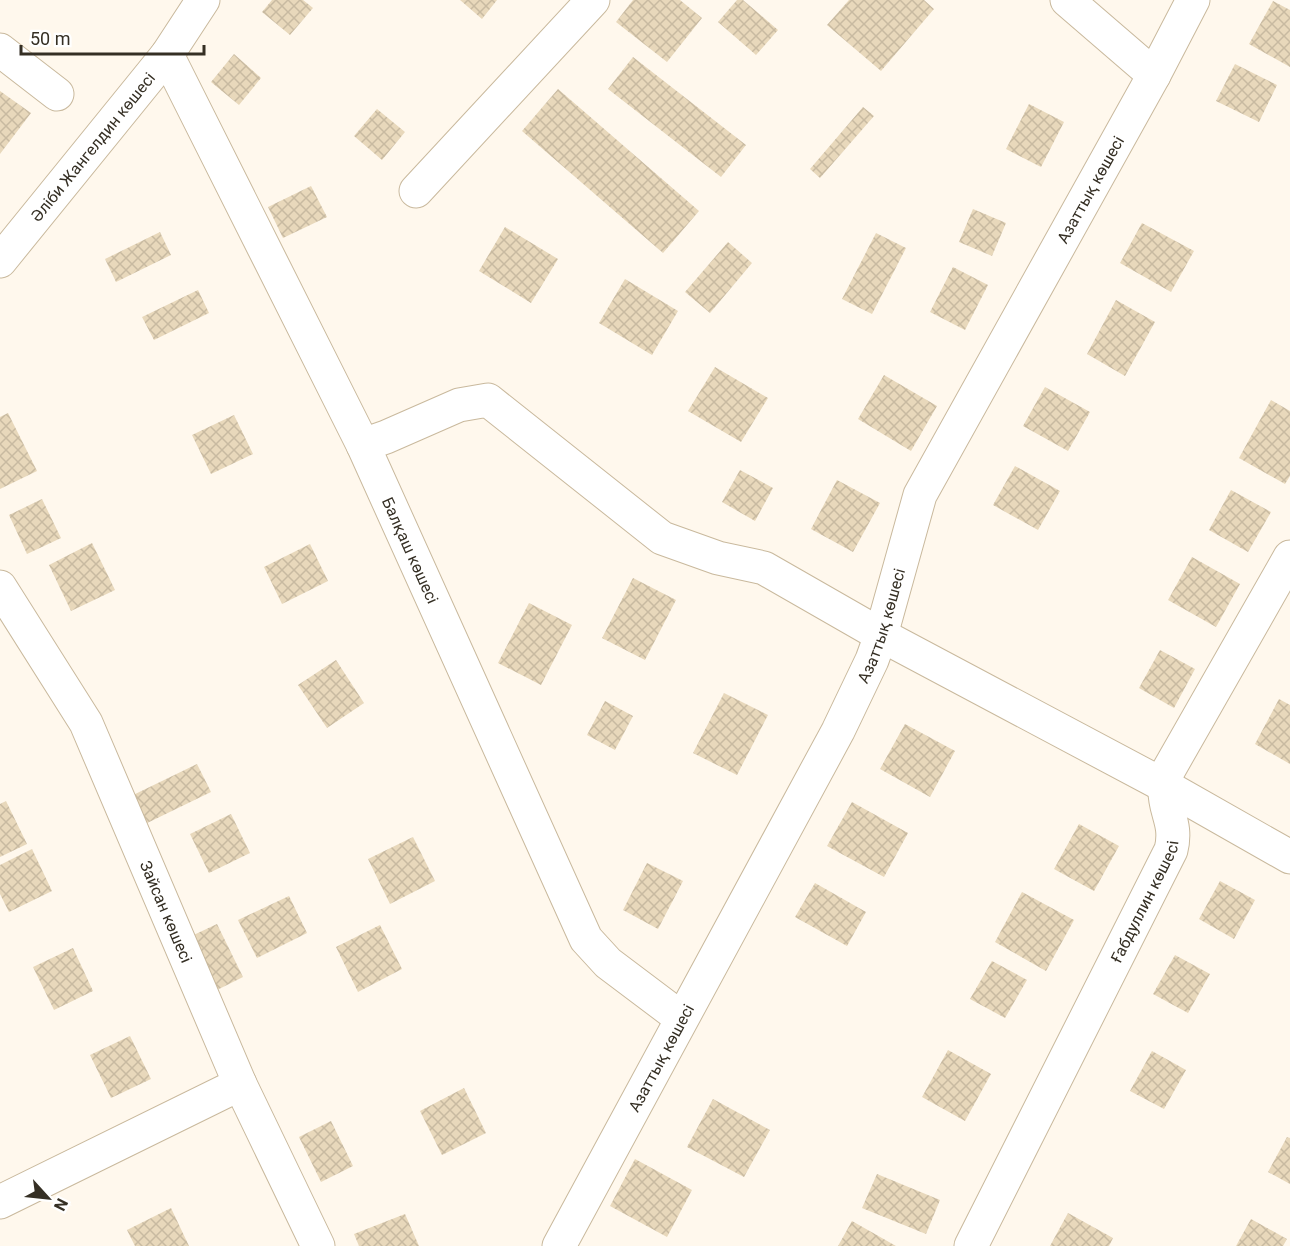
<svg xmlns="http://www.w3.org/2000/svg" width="1290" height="1246" viewBox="0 0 1290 1246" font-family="Roboto,sans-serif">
<defs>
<pattern id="building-cross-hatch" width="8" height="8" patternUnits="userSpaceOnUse" patternTransform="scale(1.5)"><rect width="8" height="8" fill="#e8d8bb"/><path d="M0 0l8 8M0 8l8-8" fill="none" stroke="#c8baa1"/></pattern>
</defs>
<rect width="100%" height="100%" fill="#fff8ed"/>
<path fill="url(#building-cross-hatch)" d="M272,0H303L313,8L290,35L262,12Z
M460,0H497L482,19Z
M633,0H680L702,18L667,62L616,22Z
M737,0H743L778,30L756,55L718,22Z
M849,0H924L934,9L881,71L827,25Z
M1273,1L1290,10V67L1249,44Z
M234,54L261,78L239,105L211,82Z
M633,57L746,145L721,177L608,89Z
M1235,64L1277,85L1259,122L1216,101Z
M558,89L699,211L663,253L522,131Z
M0,91L31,113L0,154Z
M1029,104L1064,122L1041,167L1006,149Z
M863,107L874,116L820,178L810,169Z
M377,109L405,132L382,160L354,136Z
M311,186L327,217L283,238L268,207Z
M973,209L1006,223L992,256L959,242Z
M1142,223L1194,251L1171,292L1120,263Z
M505,227L558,259L531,303L479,271Z
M160,232L171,255L116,282L105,259Z
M876,233L906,248L872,314L842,299Z
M728,242L752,263L710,313L685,292Z
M953,267L988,285L965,330L930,312Z
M625,279L678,311L652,355L599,323Z
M198,290L209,313L154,340L142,317Z
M1116,300L1155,322L1125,376L1087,354Z
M715,367L768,398L741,442L688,411Z
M884,375L937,406L911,451L858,419Z
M1045,387L1090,412L1068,451L1023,426Z
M1271,400L1290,411V476L1285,484L1239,458Z
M8,413L37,471L0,489V417Z
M234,415L253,454L211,474L192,435Z
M1015,466L1060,491L1038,530L993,505Z
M740,470L773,488L755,521L722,502Z
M837,480L880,503L853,552L811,529Z
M1231,490L1271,512L1248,552L1209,530Z
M42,499L61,538L27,554L9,515Z
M92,543L115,590L71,611L49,565Z
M310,544L328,581L282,604L264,567Z
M1192,557L1240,584L1216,627L1168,600Z
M633,578L676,600L645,660L602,638Z
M529,603L572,625L541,685L498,663Z
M1160,650L1195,669L1174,708L1139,688Z
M336,660L364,703L327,728L298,685Z
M724,693L768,715L737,775L693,753Z
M1279,699L1290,705V764L1255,744Z
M605,701L633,716L615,750L587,735Z
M905,724L955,751L930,797L880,769Z
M197,764L211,792L141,826L127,798Z
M6,801L27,844L0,857V804Z
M852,802L908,833L884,877L827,846Z
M231,814L250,853L209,873L190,834Z
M1079,824L1119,846L1094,891L1054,869Z
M413,837L435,881L390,904L368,859Z
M32,849L52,891L9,912L0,894V865Z
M647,863L683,881L658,929L623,910Z
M1220,881L1255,900L1234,939L1199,919Z
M815,883L866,912L847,946L795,917Z
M1022,892L1074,920L1046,971L995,942Z
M289,896L307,933L257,958L238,920Z
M217,924L243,977L209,994L183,940Z
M380,925L402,969L358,992L336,947Z
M73,948L93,991L54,1010L33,967Z
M1175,955L1210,974L1188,1013L1153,994Z
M992,961L1027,980L1005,1018L970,999Z
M130,1036L151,1079L111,1098L90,1055Z
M948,1050L991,1074L965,1121L922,1097Z
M1152,1051L1186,1070L1164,1109L1130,1091Z
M464,1088L486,1133L442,1155L420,1111Z
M713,1099L770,1130L744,1177L687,1147Z
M331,1121L353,1166L321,1182L299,1137Z
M1287,1137L1290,1138V1184L1268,1172Z
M635,1159L692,1190L667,1237L610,1206Z
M877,1174L940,1200L926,1234L862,1208Z
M171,1208L189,1246H135L127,1230Z
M1068,1213L1113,1238L1109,1246H1050Z
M405,1214L419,1246H359L354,1234Z
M1251,1219L1287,1239L1283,1246H1236Z
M852,1221L896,1246H838Z"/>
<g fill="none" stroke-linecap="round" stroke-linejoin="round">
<g stroke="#c9b99d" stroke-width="35">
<g id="minor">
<path d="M1067,0L1154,75"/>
<path d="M0,50L57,94"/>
<path id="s1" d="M167,55L363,445L586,939L608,963L681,1018"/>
<path d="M416,191L593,0"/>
<path id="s2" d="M0,261L167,55L203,0"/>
<path d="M363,445L386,437L459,405L488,400L662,538L718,558L764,568L881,635L1165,786L1290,857"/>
<path id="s3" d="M0,587L86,723L240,1084L318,1246"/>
<path d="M0,1202L240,1084"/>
<path id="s4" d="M559,1246L838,731L872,660L881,635L920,495L1154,75L1193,0"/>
<path id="s5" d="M971,1246L1171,850C1178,822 1163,811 1165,786C1165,781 1167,776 1168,771L1290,557"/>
</g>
</g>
<use href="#minor" stroke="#fff" stroke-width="33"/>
</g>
<g text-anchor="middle" stroke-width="6" stroke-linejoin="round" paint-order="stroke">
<g font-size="16" fill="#352f24" stroke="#fff">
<text dy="6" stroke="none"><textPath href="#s2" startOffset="147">Әліби Жангелдин көшесі</textPath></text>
<text dy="6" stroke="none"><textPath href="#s4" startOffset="1186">Азаттық көшесі</textPath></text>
<text dy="6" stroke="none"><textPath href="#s1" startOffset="552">Балқаш көшесі</textPath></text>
<text dy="6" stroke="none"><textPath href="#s4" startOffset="700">Азаттық көшесі</textPath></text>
<text dy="6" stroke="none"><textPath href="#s5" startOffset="386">Ғабдуллин көшесі</textPath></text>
<text dy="6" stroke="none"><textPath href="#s3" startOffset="366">Зайсан көшесі</textPath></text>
<text dy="6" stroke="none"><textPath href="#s4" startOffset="214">Азаттық көшесі</textPath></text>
</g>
</g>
<g transform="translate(48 1198) rotate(117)" stroke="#ffffff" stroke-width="4.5" paint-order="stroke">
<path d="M0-4.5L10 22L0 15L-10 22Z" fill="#352f24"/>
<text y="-9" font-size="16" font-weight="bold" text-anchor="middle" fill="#352f24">N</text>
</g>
<path d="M21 45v9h183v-9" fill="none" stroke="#352f24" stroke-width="3"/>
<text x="30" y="45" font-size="18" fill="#352f24" stroke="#ffffff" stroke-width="4.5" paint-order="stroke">50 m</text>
</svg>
